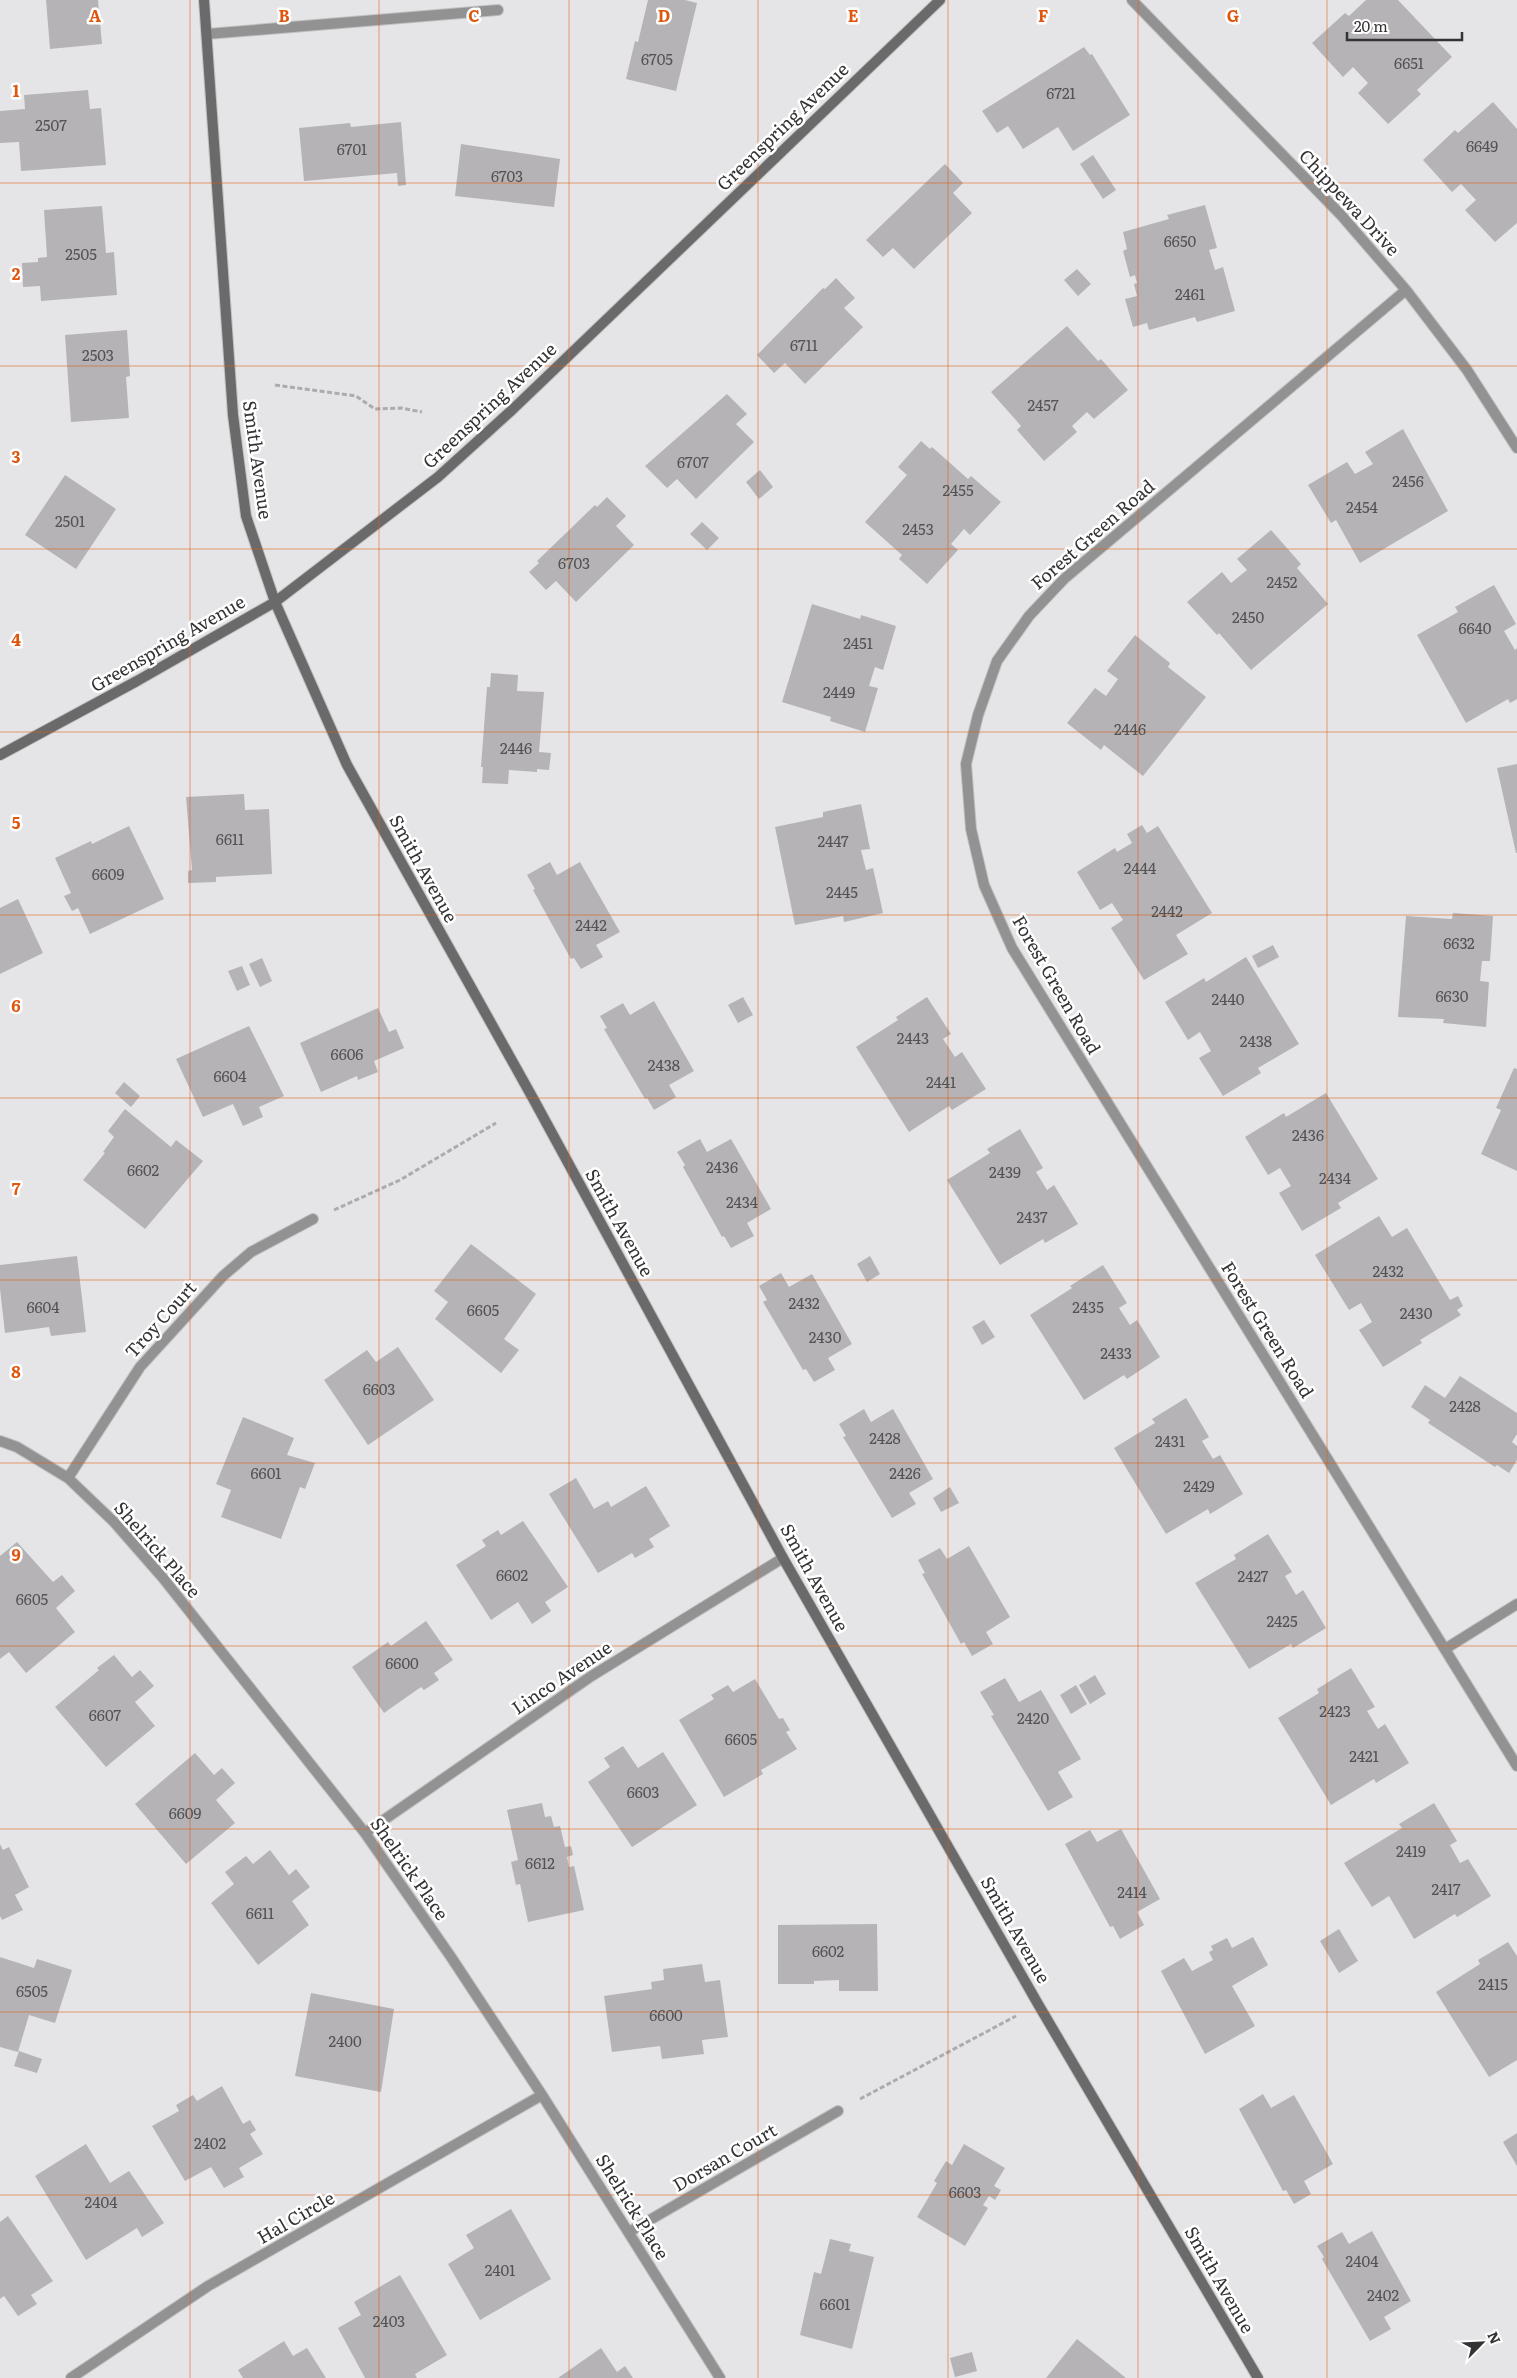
<svg xmlns="http://www.w3.org/2000/svg" width="1517" height="2378" viewBox="0 0 1517 2378" font-family="Literata,serif">
<rect width="100%" height="100%" fill="#e5e5e7"/>
<path fill="#b5b3b5" d="M46,0H98L102,44L50,49Z
M648,0H685L697,3L676,91L626,79L635,41L638,42Z
M1366,0H1398L1452,57L1417,90L1421,94L1388,124L1358,93L1368,83L1353,67L1343,77L1312,43L1345,13L1349,16Z
M1084,47L1090,55L1092,54L1130,115L1073,151L1058,127L1023,149L1008,126L997,133L982,111Z
M88,90L90,109L101,108L106,165L21,171L19,142L0,143V111L25,109L24,95Z
M1493,102L1517,129V223L1495,242L1465,210L1476,200L1461,184L1452,192L1423,160L1455,130L1458,133Z
M401,122L406,185L398,186L397,173L304,181L299,128L350,123L351,127Z
M461,144L560,159L554,207L455,196Z
M1093,155L1116,190L1103,199L1080,164Z
M945,164L963,183L953,193L972,213L914,269L893,248L883,257L866,240Z
M1205,205L1217,248L1209,250L1215,270L1223,267L1235,311L1197,322L1195,317L1149,330L1147,323L1133,327L1125,299L1137,296L1134,284L1137,283L1135,275L1130,277L1123,251L1127,249L1123,232L1169,219L1167,215Z
M102,206L106,253L114,252L117,295L41,301L40,286L23,287L22,263L38,262V258L47,257L44,210Z
M1077,269L1091,284L1078,296L1064,280Z
M836,278L855,298L844,308L863,327L805,384L785,363L774,373L757,355L823,288L825,289Z
M1067,326L1098,361L1101,359L1128,390L1094,419L1087,412L1072,426L1077,432L1044,461L1017,430L1021,426L991,392Z
M127,330L130,376L126,377L129,418L71,422L65,335Z
M727,394L747,414L736,424L754,442L696,499L677,479L667,488L645,466Z
M1403,429L1448,511L1360,563L1336,520L1331,523L1308,485L1347,462L1355,474L1373,464L1365,452Z
M921,441L930,449L932,447L968,479L971,476L1001,502L970,535L964,529L951,544L958,550L927,584L899,559L902,555L865,522L907,475L898,467Z
M760,470L773,487L759,499L746,482Z
M65,475L116,509L76,569L25,535Z
M607,497L626,516L616,526L634,545L576,602L556,581L546,590L529,572L539,563L537,561L595,505L597,507Z
M702,522L719,538L707,550L690,534Z
M1271,530L1301,564L1297,568L1328,604L1251,670L1219,633L1217,635L1187,602L1222,572L1231,583L1247,570L1237,559Z
M1494,585L1516,624L1504,631L1515,650L1517,648V699L1510,703L1508,699L1466,723L1417,635L1458,612L1455,607Z
M812,604L860,619L861,615L896,626L883,670L875,667L869,686L878,688L865,732L830,721L831,717L782,702Z
M1135,635L1170,663L1168,667L1206,697L1143,776L1104,745L1101,750L1067,723L1095,688L1106,696L1118,679L1107,671Z
M491,673L518,675L517,691L544,692L539,752L551,753L549,770L537,769V772L509,770L508,784L482,783L483,767H481L487,687H490Z
M1517,764V853H1516L1497,768Z
M244,794L245,810L269,809L272,874L216,877V882L188,883V871L192,870L186,797Z
M861,804L870,849L861,850L866,870L873,868L883,913L844,922L843,916L795,925L775,827L823,817V812Z
M1142,825L1147,833L1158,826L1212,913L1176,935L1188,954L1144,980L1111,928L1123,920L1112,903L1100,910L1077,872L1115,848L1117,852L1132,843L1127,834Z
M129,826L164,899L90,934L78,908L72,911L64,896L71,893L55,858L91,841L92,844Z
M550,862L557,875L580,862L620,932L596,945L603,957L581,969L574,958L571,959L533,890L535,889L527,875Z
M18,899L43,953L0,974V908Z
M1453,913L1493,916L1490,961H1482L1480,981L1489,982L1486,1027L1443,1023L1444,1019L1398,1017L1406,916L1452,919Z
M1273,945L1279,957L1258,968L1252,956Z
M1246,957L1299,1044L1258,1068L1261,1073L1223,1096L1199,1058L1211,1051L1200,1032L1188,1040L1165,1002L1204,978L1206,982Z
M262,958L272,981L260,987L249,964Z
M242,966L250,985L237,991L228,971Z
M743,997L753,1015L738,1023L728,1005Z
M927,997L951,1034L943,1039L955,1057L962,1052L986,1089L952,1110L949,1106L909,1132L856,1047L898,1020L896,1017Z
M654,1001L694,1071L669,1085L676,1097L654,1110L647,1098L645,1099L604,1029L607,1028L600,1016L623,1003L630,1015Z
M378,1008L389,1032L396,1029L404,1048L374,1061L378,1072L358,1080L357,1076L321,1092L300,1043Z
M249,1026L284,1096L259,1107L263,1117L243,1126L233,1104L203,1117L176,1059Z
M1514,1068L1517,1069V1171L1481,1154L1501,1110L1496,1108Z
M124,1082L140,1096L131,1107L115,1093Z
M1326,1093L1378,1179L1338,1203L1341,1208L1302,1231L1279,1193L1291,1186L1280,1168L1268,1175L1245,1137L1284,1113L1286,1117Z
M125,1109L171,1147L176,1140L203,1161L145,1229L83,1180L105,1153L103,1152L114,1137L108,1131Z
M1020,1129L1043,1168L1036,1172L1047,1190L1054,1185L1078,1224L1045,1243L1043,1239L1000,1265L947,1180L990,1153L987,1149Z
M700,1139L707,1152L731,1139L771,1209L747,1223L754,1236L731,1248L724,1236L722,1237L683,1167L685,1165L677,1152Z
M1379,1216L1392,1237L1407,1228L1450,1300L1458,1296L1463,1306L1457,1310L1461,1315L1420,1340L1422,1343L1383,1367L1359,1330L1372,1322L1361,1303L1349,1310L1315,1255Z
M471,1244L536,1294L504,1339L519,1350L501,1373L435,1319L448,1302L434,1291Z
M77,1256L86,1332L51,1336L49,1327L5,1333L0,1289V1265Z
M870,1256L880,1274L867,1282L857,1264Z
M1103,1265L1127,1303L1119,1308L1130,1325L1137,1320L1160,1357L1127,1379L1124,1375L1084,1400L1030,1315L1072,1288L1070,1286Z
M781,1273L789,1287L812,1274L852,1344L828,1358L835,1370L814,1382L806,1369L803,1370L763,1302L767,1300L759,1286Z
M984,1320L995,1337L982,1345L972,1327Z
M398,1347L434,1400L368,1445L324,1380L367,1350L376,1362Z
M1460,1376L1517,1413V1434L1512,1442L1517,1446V1460L1509,1473L1497,1465L1495,1467L1428,1423L1430,1420L1411,1407L1425,1385L1445,1398Z
M1186,1398L1209,1437L1202,1441L1213,1459L1220,1455L1243,1494L1210,1514L1208,1509L1166,1534L1114,1448L1155,1423L1152,1419Z
M864,1409L871,1422L893,1409L933,1479L909,1493L916,1504L892,1518L843,1437L846,1436L839,1424Z
M243,1417L294,1438L287,1455L315,1463L305,1489L300,1487L281,1539L221,1517L231,1490L216,1484Z
M576,1478L594,1509L608,1501L611,1507L646,1486L670,1526L649,1539L654,1547L635,1558L632,1553L598,1573L549,1494Z
M950,1487L959,1503L941,1512L933,1498Z
M523,1521L568,1587L545,1602L551,1611L532,1624L518,1602L491,1620L456,1565L486,1546L482,1540L498,1530L501,1535Z
M1268,1534L1292,1572L1285,1576L1296,1595L1303,1590L1326,1628L1293,1648L1291,1644L1249,1669L1195,1583L1236,1559L1234,1555Z
M17,1542L53,1582L62,1575L75,1591L56,1608L75,1632L26,1673L9,1652L0,1659V1556Z
M969,1546L1010,1617L986,1632L993,1644L972,1656L964,1642L961,1644L922,1574L925,1573L918,1560L940,1548L947,1559Z
M426,1621L453,1660L434,1673L439,1680L424,1690L421,1687L384,1713L352,1667L388,1642L391,1646Z
M114,1655L132,1677L140,1670L154,1686L135,1702L155,1726L106,1767L55,1707L99,1670L97,1668Z
M1351,1668L1375,1707L1367,1711L1378,1729L1385,1724L1409,1763L1376,1783L1374,1779L1331,1805L1278,1718L1319,1693L1317,1689Z
M1095,1675L1106,1694L1090,1704L1079,1685Z
M1005,1678L1019,1702L1041,1690L1081,1759L1058,1772L1073,1797L1048,1811L991,1716L994,1715L980,1692Z
M755,1679L779,1719L783,1718L790,1730L786,1732L797,1749L761,1770L763,1774L724,1797L679,1720L714,1699L711,1695L728,1685L733,1692Z
M1076,1685L1087,1704L1071,1714L1060,1695Z
M623,1746L638,1768L663,1752L697,1805L632,1847L588,1782L610,1767L604,1758Z
M195,1753L214,1775L222,1768L235,1783L216,1800L235,1823L186,1864L135,1804Z
M542,1803L545,1817L551,1816L554,1827L560,1826L565,1847L571,1846L573,1855L567,1857L569,1867L574,1866L584,1910L528,1922L520,1884L516,1885L511,1862L518,1860L507,1810Z
M1434,1803L1457,1841L1450,1845L1460,1863L1468,1859L1491,1896L1457,1917L1455,1914L1414,1939L1389,1896L1372,1907L1344,1863L1402,1828L1399,1824Z
M1121,1829L1160,1899L1137,1912L1144,1925L1120,1939L1113,1926L1110,1927L1065,1844L1090,1830L1097,1842Z
M0,1844L3,1850L9,1847L29,1887L15,1895L23,1910L2,1920L0,1916Z
M270,1850L289,1875L296,1869L310,1887L292,1901L309,1925L258,1965L211,1903L234,1884L225,1872L246,1856L253,1864Z
M877,1924L878,1991H839V1980L814,1981V1984H778V1925Z
M1339,1929L1358,1961L1339,1973L1320,1941Z
M1253,1937L1268,1965L1232,1986L1255,2026L1205,2054L1161,1971L1184,1958L1192,1971L1213,1960L1209,1952L1213,1950L1211,1946L1227,1938L1232,1948Z
M1508,1942L1517,1956V2060L1489,2077L1436,1992L1480,1964L1478,1960Z
M0,1957L34,1968L37,1959L72,1970L55,2023L29,2015L18,2052L0,2047Z
M702,1964L705,1982L720,1980L728,2037L702,2040L704,2054L662,2059L660,2046L612,2052L604,1996L652,1989L651,1982L664,1980L663,1969Z
M311,1993L394,2009L381,2092L295,2076Z
M19,2051L42,2059L37,2073L14,2066Z
M222,2086L243,2124L250,2120L256,2130L250,2134L263,2154L239,2168L244,2177L224,2188L211,2167L185,2181L152,2126L179,2111L176,2105L193,2095L197,2101Z
M1263,2094L1271,2108L1294,2095L1333,2164L1304,2181L1311,2194L1294,2204L1286,2190L1283,2191L1239,2109Z
M1517,2133V2166L1503,2142Z
M86,2144L110,2183L129,2171L164,2223L142,2237L137,2228L86,2260L35,2176Z
M964,2144L1005,2168L994,2186L1001,2190L995,2200L989,2196L983,2205L988,2208L965,2246L917,2217L937,2183L934,2181L946,2161L952,2165Z
M511,2209L551,2279L480,2320L448,2264L474,2248L466,2235Z
M8,2216L53,2281L31,2295L37,2304L18,2316L4,2296L0,2299V2222Z
M1372,2231L1411,2301L1384,2317L1391,2329L1370,2341L1322,2259L1324,2257L1317,2246L1342,2232L1349,2244Z
M830,2239L851,2244L849,2251L874,2257L852,2349L800,2335L814,2272L821,2274Z
M400,2275L447,2355L415,2374L417,2378H365L338,2328L361,2315L354,2302Z
M1077,2339L1126,2378H1046Z
M284,2341L293,2356L307,2348L326,2378H243L238,2370Z
M601,2348L617,2372L625,2366L633,2378H558Z
M972,2352L977,2371L955,2377L950,2358Z"/>
<g fill="none" stroke-linecap="round" stroke-linejoin="round">
<g stroke="#c1c1c3" stroke-width="12">
<path id="service" d="M1445,1649L1517,1604"/>
</g>
<g stroke="#c1c1c3" stroke-width="12">
<path id="minor" d="M1132,0L1341,215L1406,290L1467,370L1517,448
M207,34L498,10
M1406,290L1064,579L1029,616L997,661L978,715L966,764L971,829L984,885L1012,948L1517,1766
M0,1441L17,1447L68,1478L114,1522L163,1578L365,1833L451,1957L542,2095L720,2378
M68,1478L140,1367L223,1276L251,1252L313,1219
M365,1833L590,1677L783,1558
M629,2232L838,2111
M71,2378L208,2286L542,2095"/>
</g>
<g stroke="#c1c1c3" stroke-width="12">
<path id="secondary" d="M204,0L233,415L246,516L275,602L347,765L535,1102L783,1558L1038,2004L1258,2378
M0,755L137,681L275,602L438,477L512,410L940,0"/>
</g>
<path stroke="#acacae" stroke-width="3" stroke-dasharray="5 2.5" stroke-linecap="butt" d="M275,385L356,396L375,409L401,408L422,412
M334,1210L400,1180L496,1123
M860,2099L1016,2016"/>
<use href="#service" stroke="#939292" stroke-width="10"/>
<use href="#minor" stroke="#939292" stroke-width="10"/>
<use href="#secondary" stroke="#6b6a6a" stroke-width="10"/>
</g>
<path fill="none" stroke="#df570e" stroke-width="1" stroke-opacity="0.55" d="M190,0V2378M379,0V2378M569,0V2378M758,0V2378M948,0V2378M1138,0V2378M1327,0V2378M0,183H1517M0,366H1517M0,549H1517M0,732H1517M0,915H1517M0,1098H1517M0,1280H1517M0,1463H1517M0,1646H1517M0,1829H1517M0,2012H1517M0,2195H1517"/>
<g text-anchor="middle" stroke-width="5" stroke-linejoin="round" paint-order="stroke">
<g font-size="15" fill="#545354">
<text x="657" y="65">6705</text>
<text x="1409" y="69">6651</text>
<text x="1061" y="99">6721</text>
<text x="51" y="131">2507</text>
<text x="1482" y="152">6649</text>
<text x="352" y="155">6701</text>
<text x="507" y="182">6703</text>
<text x="1180" y="247">6650</text>
<text x="81" y="260">2505</text>
<text x="1190" y="300">2461</text>
<text x="804" y="351">6711</text>
<text x="98" y="361">2503</text>
<text x="1043" y="411">2457</text>
<text x="693" y="468">6707</text>
<text x="1408" y="487">2456</text>
<text x="958" y="496">2455</text>
<text x="1362" y="513">2454</text>
<text x="70" y="527">2501</text>
<text x="918" y="535">2453</text>
<text x="574" y="569">6703</text>
<text x="1282" y="588">2452</text>
<text x="1248" y="623">2450</text>
<text x="1475" y="634">6640</text>
<text x="858" y="649">2451</text>
<text x="839" y="698">2449</text>
<text x="1130" y="735">2446</text>
<text x="516" y="754">2446</text>
<text x="230" y="845">6611</text>
<text x="833" y="847">2447</text>
<text x="1140" y="874">2444</text>
<text x="108" y="880">6609</text>
<text x="842" y="898">2445</text>
<text x="1167" y="917">2442</text>
<text x="591" y="931">2442</text>
<text x="1459" y="949">6632</text>
<text x="1452" y="1002">6630</text>
<text x="1228" y="1005">2440</text>
<text x="913" y="1044">2443</text>
<text x="1256" y="1047">2438</text>
<text x="347" y="1060">6606</text>
<text x="664" y="1071">2438</text>
<text x="230" y="1082">6604</text>
<text x="941" y="1088">2441</text>
<text x="1308" y="1141">2436</text>
<text x="722" y="1173">2436</text>
<text x="143" y="1176">6602</text>
<text x="1005" y="1178">2439</text>
<text x="1335" y="1184">2434</text>
<text x="742" y="1208">2434</text>
<text x="1032" y="1223">2437</text>
<text x="1388" y="1277">2432</text>
<text x="804" y="1309">2432</text>
<text x="43" y="1313">6604</text>
<text x="1088" y="1313">2435</text>
<text x="483" y="1316">6605</text>
<text x="1416" y="1319">2430</text>
<text x="825" y="1343">2430</text>
<text x="1116" y="1359">2433</text>
<text x="379" y="1395">6603</text>
<text x="1465" y="1412">2428</text>
<text x="885" y="1444">2428</text>
<text x="1170" y="1447">2431</text>
<text x="266" y="1479">6601</text>
<text x="905" y="1479">2426</text>
<text x="1199" y="1492">2429</text>
<text x="512" y="1581">6602</text>
<text x="1253" y="1582">2427</text>
<text x="32" y="1605">6605</text>
<text x="1282" y="1627">2425</text>
<text x="402" y="1669">6600</text>
<text x="1335" y="1717">2423</text>
<text x="105" y="1721">6607</text>
<text x="1033" y="1724">2420</text>
<text x="741" y="1745">6605</text>
<text x="1364" y="1762">2421</text>
<text x="643" y="1798">6603</text>
<text x="185" y="1819">6609</text>
<text x="1411" y="1857">2419</text>
<text x="540" y="1869">6612</text>
<text x="1446" y="1895">2417</text>
<text x="1132" y="1898">2414</text>
<text x="260" y="1919">6611</text>
<text x="828" y="1957">6602</text>
<text x="1493" y="1990">2415</text>
<text x="32" y="1997">6505</text>
<text x="666" y="2021">6600</text>
<text x="345" y="2047">2400</text>
<text x="210" y="2149">2402</text>
<text x="965" y="2198">6603</text>
<text x="101" y="2208">2404</text>
<text x="1362" y="2267">2404</text>
<text x="500" y="2276">2401</text>
<text x="1383" y="2301">2402</text>
<text x="835" y="2310">6601</text>
<text x="389" y="2327">2403</text>
</g>
<g font-size="18" fill="#333334" stroke="#fff">
<text transform="translate(783 127) rotate(-44)" y="6">Greenspring Avenue</text>
<text transform="translate(1349 203) rotate(47)" y="6">Chippewa Drive</text>
<text transform="translate(490 406) rotate(-43)" y="6">Greenspring Avenue</text>
<text transform="translate(257 460) rotate(82)" y="6">Smith Avenue</text>
<text transform="translate(1093 535) rotate(-41)" y="6">Forest Green Road</text>
<text transform="translate(168 644) rotate(-30)" y="6">Greenspring Avenue</text>
<text transform="translate(423 869) rotate(61)" y="6">Smith Avenue</text>
<text transform="translate(1056 985) rotate(60)" y="6">Forest Green Road</text>
<text transform="translate(619 1223) rotate(61)" y="6">Smith Avenue</text>
<text transform="translate(161 1320) rotate(-48)" y="6">Troy Court</text>
<text transform="translate(1267 1330) rotate(58)" y="6">Forest Green Road</text>
<text transform="translate(157 1550) rotate(49)" y="6">Shelrick Place</text>
<text transform="translate(814 1578) rotate(61)" y="6">Smith Avenue</text>
<text transform="translate(562 1678) rotate(-34)" y="6">Linco Avenue</text>
<text transform="translate(409 1869) rotate(55)" y="6">Shelrick Place</text>
<text transform="translate(1015 1930) rotate(60)" y="6">Smith Avenue</text>
<text transform="translate(725 2158) rotate(-30)" y="6">Dorsan Court</text>
<text transform="translate(632 2207) rotate(58)" y="6">Shelrick Place</text>
<text transform="translate(296 2218) rotate(-30)" y="6">Hal Circle</text>
<text transform="translate(1219 2280) rotate(60)" y="6">Smith Avenue</text>
</g>
</g>
<g font-size="16" text-anchor="middle" font-weight="bold" fill="#df570e" stroke="#fff" stroke-width="5" stroke-linejoin="round" paint-order="stroke">
<text x="95" y="22">A</text>
<text x="284" y="22">B</text>
<text x="474" y="22">C</text>
<text x="664" y="22">D</text>
<text x="853" y="22">E</text>
<text x="1043" y="22">F</text>
<text x="1233" y="22">G</text>
<text x="16" y="97">1</text>
<text x="16" y="280">2</text>
<text x="16" y="463">3</text>
<text x="16" y="646">4</text>
<text x="16" y="829">5</text>
<text x="16" y="1012">6</text>
<text x="16" y="1195">7</text>
<text x="16" y="1378">8</text>
<text x="16" y="1561">9</text>
</g>
<g transform="translate(1482 2343) rotate(66)" stroke="#ffffff" stroke-width="4" paint-order="stroke">
<path d="M0-4L9 19L0 12L-9 19Z" fill="#333334"/>
<text y="-8" font-size="14" font-weight="bold" text-anchor="middle" fill="#333334">N</text>
</g>
<path d="M1347 32v8h115v-8" fill="none" stroke="#333334" stroke-width="2.5"/>
<text x="1354" y="32" font-size="15" fill="#333334" stroke="#ffffff" stroke-width="4" paint-order="stroke">20 m</text>
</svg>
